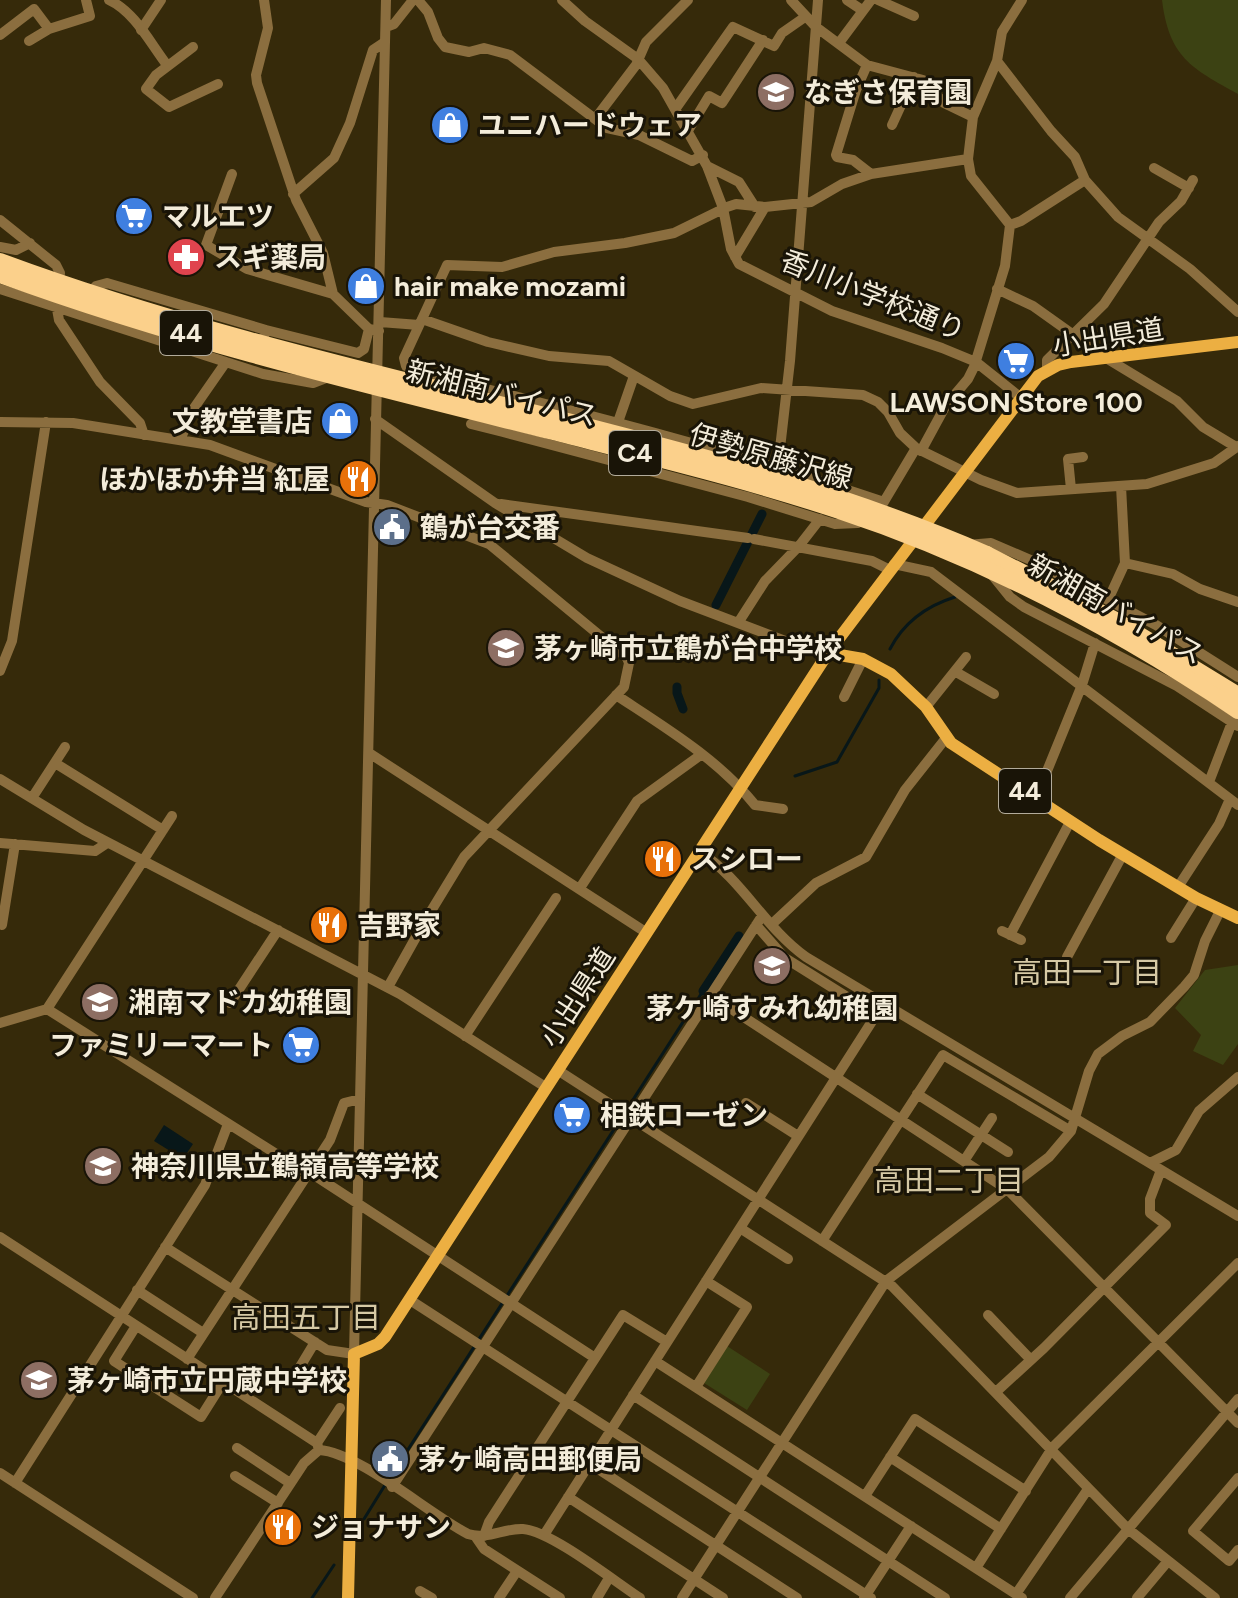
<svg xmlns="http://www.w3.org/2000/svg" width="1238" height="1598" viewBox="0 0 1238 1598" font-family="Figtree,'Noto Sans JP',sans-serif">
<rect width="100%" height="100%" fill="#362a0a"/>
<path fill="#3c4213" d="M1162,0H1238V94C1191,68 1169,57 1162,0Z
M1238,965V1044L1223,1065L1193,1051L1201,1035L1175,1008L1205,970Z
M727,1346L770,1374L747,1410L704,1383Z"/>
<path fill="#081719" d="M164,1125L193,1144L183,1159L154,1141Z"/>
<g fill="none" stroke-linecap="round" stroke-linejoin="round">
<path stroke="#081719" stroke-width="3" d="M890,649C904,622 926,606 955,597
M795,776L837,762L879,688V680
M389,1479L703,991
M364,1519L385,1485
M312,1598L334,1565"/>
<path stroke="#081719" stroke-width="9" d="M716,605L762,514
M677,687V693L683,709
M703,991L739,936"/>
<path stroke="#8b6e3f" stroke-width="10" d="M109,0C135,12 150,43 167,65
M264,0L268,28L256,75L257,83L296,200L323,253L333,294L369,329L379,331
M418,0L428,12L438,38L445,47L469,52L484,48L510,55L607,128L639,135L692,161L703,155
M562,0L585,21L638,59L663,88L707,166L723,208L731,249L739,264L832,311L942,348L976,362L1020,397
M791,0L816,27L867,65L923,80L944,103L973,117
M847,0L862,10
M878,0L914,16
M386,27L394,24L413,0
M141,30L161,0
M0,35L34,9L49,29
M29,41L49,29L90,16L86,0
M839,43L871,0
M193,47L156,75L146,89L169,107L218,84
M997,61L1051,131L1075,157L1085,180L1118,217L1190,269L1238,312
M867,65L856,90L836,155L837,157L853,160L871,174
M676,108L733,27L774,46L782,33L805,17
M595,119L636,65L646,42L688,0
M892,125L914,77
M689,129L709,96L722,103L763,40
M707,166L739,182L755,207
M1154,168L1189,188
M232,174L206,245L247,269L333,294
M293,194L334,158L350,123L373,50L385,42
M0,220L56,265L60,273L58,286
M1010,225L1021,221L1085,180
M0,247L16,250L30,243
M735,257L765,207
M0,289L263,374L313,383L331,376
M997,289L1033,306L1106,358L1177,401L1203,427L1236,447
M90,293L96,286L107,283L266,330L261,346
M57,309L59,320L100,382L140,423L144,435
M422,319L488,342L549,356L609,361L670,396L693,404L761,388L863,395L878,402L888,412L900,433L916,448L981,480L1017,493L1147,484L1214,463L1238,446
M380,322L419,325
M266,330L358,353L364,349L369,329
M1047,369V360L1104,304L1159,222L1181,201L1193,180
M451,380L406,366L404,358L447,265L502,267L554,252L625,243L674,233L727,207L736,204L765,207L811,202L842,184L871,174L968,159
M444,382L451,380C597,417 742,454 884,502
M501,416L503,432L748,497L835,524L858,523L863,518
M375,419L495,503L587,558L680,601L801,647L828,653
M0,422L73,423L210,445L366,502L387,505L489,544L627,658L629,663L624,687L464,857L425,921L388,987
M618,422L634,376
M471,424L503,432
M180,440L194,408L226,362
M921,451L946,405L968,379L974,367L1005,266L1010,225L971,176L968,159L973,117L997,61L1002,32L1022,0
M778,466L790,361L818,0
M1071,489L1068,459L1083,457
M501,504L748,538
M882,505L916,448
M754,539L872,561L890,570
M967,545L991,543L1033,561L1156,625L1238,677
M1125,563L1173,574L1200,589L1238,602
M894,564L931,572L1238,805
M993,576L1010,597L1024,607L1177,686L1238,726
M1108,600L1125,563L1121,486
M738,623L765,581L799,546L820,519
M0,671L12,641L46,422
M956,672L994,694
M616,695C666,728 718,759 755,805L783,809
M844,697L863,659
M926,707L966,657
M369,753L647,933
M55,763L163,830
M0,779L84,830L400,994L547,1088
M1209,782L1234,717
M32,798L65,747
M1036,798L1082,685L1095,643
M0,843L95,851L107,843
M700,852C743,880 764,927 806,957L1238,1216
M1178,887L1219,824L1230,799
M580,888L637,801L702,754
M772,924L816,883L866,857L905,790L946,738
M2,925L15,844
M1002,931L1021,940
M1010,935L1070,822
M1171,938L1196,898
M1067,957L1123,854
M710,995L1008,1190L1238,1423
M230,1003L278,930
M47,1009L308,1174L314,1175L595,1358
M0,1023L47,1009L172,816
M465,1036L556,898
M559,1071L892,1286L1128,1529L1215,1598
M917,1094L1008,1152
M746,1103L798,1136
M964,1161L992,1118
M1150,1163L1176,1150L1199,1111L1238,1077
M740,1228L788,1259
M0,1237L317,1443L319,1450
M822,1241L943,1055L1071,1131
M165,1247L327,1350L354,1354L386,0
M137,1290L200,1331
M410,1300L871,1598
M988,1315L1031,1360
M136,1326L114,1361L201,1417L223,1382
M187,1359L330,1140L344,1103L360,1099
M655,1361L1022,1598
M292,1380L315,1342
M696,1387L747,1307L706,1281
M997,1391L1044,1348L1166,1225L1150,1213V1199L1161,1170
M633,1395L945,1598
M317,1443L340,1408
M237,1448L290,1483
M1052,1448L1238,1263
M890,1457L1001,1529
M589,1463L797,1598
M0,1473L193,1598
M235,1476L278,1503
M1238,1478L1193,1531L1229,1561L1238,1550
M15,1483L205,1185L228,1124
M392,1487L762,916
M865,1496L915,1419L1026,1491
M568,1497L723,1598
M544,1535L876,1015L785,958L756,925
M475,1536L484,1549L560,1598
M484,1536L489,1522L623,1315L667,1342
M976,1568L1051,1450
M420,1591L432,1598
M1016,1594L1088,1489
M215,1598L304,1463L319,1450C358,1452 429,1514 468,1534C487,1540 504,1528 523,1529C551,1531 614,1581 640,1598
M499,1598L517,1571
M597,1598L609,1578
M682,1598L886,1281L1049,1157L1071,1131L1089,1071L1098,1054L1122,1036L1150,1022L1184,987L1194,975L1205,941L1220,911
M864,1598L911,1526
M1070,1598L1238,1399
M1137,1598L1168,1561"/>
<path stroke="#ecaf42" stroke-width="12" d="M828,653L863,659L891,674L926,707L951,743L1099,840L1196,898L1238,918
M348,1598L354,1354L378,1344L385,1337L828,653L1038,376L1058,365L1071,362L1238,342"/>
<path stroke="#fbd08b" stroke-width="16" d="M987,554L1114,619L1238,695"/>
<path stroke="#fbd08b" stroke-width="16" d="M0,261C178,327 364,370 548,416C697,454 845,492 987,554
M0,275C183,342 373,387 561,434C653,458 746,480 836,510C979,557 1113,627 1238,711"/>
</g>
<defs>
<g id="school-disc" transform="scale(2)"><circle r="9.5" fill="#8d6e63" stroke="#191407"/><path d="M0-5L7-2L0 1L-7-2ZM-4 1L0 2.5L4 1V4Q0 6-4 4Z" fill="#fff"/></g>
<g id="shop-disc" transform="scale(2)"><circle r="9.5" fill="#3f7fe0" stroke="#191407"/><path d="M-5-2.5h2.3a2.7 3.5 0 0 1 5.4 0H5L5.5 6h-11ZM-1.5-2.5h3a1.5 2.3 0 0 0-3 0Z" fill="#fff"/></g>
<g id="supermarket-disc" transform="scale(2)"><circle r="9.5" fill="#3f7fe0" stroke="#191407"/><path d="M-6-5.5h2.5l.6 2H6L4.5 2H-2.5L-4.4-4H-6ZM-1.5 3.2a1.3 1.3 0 1 0 .1 0ZM3 3.2a1.3 1.3 0 1 0 .1 0Z" fill="#fff"/></g>
<g id="pharmacy-disc" transform="scale(2)"><circle r="9.5" fill="#e0444e" stroke="#191407"/><path d="M-2-6h4v4h4v4h-4v4h-4v-4h-4v-4h4Z" fill="#fff"/></g>
<g id="restaurant-disc" transform="scale(2)"><circle r="9.5" fill="#e8710a" stroke="#191407"/><path d="M-5-6h1v4h1v-4h1v4h1v-4h1v5L-1.5 .5V6h-2V.5L-5-1ZM5-6V6H3V1.5H1.5Q1.5-4 5-6Z" fill="#fff"/></g>
<g id="civic-disc" transform="scale(2)"><circle r="9.5" fill="#5c6f8a" stroke="#191407"/><path d="M-.6-6.5H3V-4.5H.6V-3L4-1V1h2V6H-6V1h2V-1L-.6-3ZM-1.2 2.5V6h2.4V2.5Z" fill="#fff"/></g>
</defs>
<g fill-rule="evenodd">
<use href="#school-disc" x="776" y="92"/>
<use href="#shop-disc" x="450" y="125"/>
<use href="#supermarket-disc" x="134" y="216"/>
<use href="#pharmacy-disc" x="186" y="257"/>
<use href="#shop-disc" x="366" y="286"/>
<use href="#supermarket-disc" x="1016" y="361"/>
<use href="#shop-disc" x="340" y="421"/>
<use href="#restaurant-disc" x="358" y="479"/>
<use href="#civic-disc" x="392" y="527"/>
<use href="#school-disc" x="506" y="648"/>
<use href="#restaurant-disc" x="663" y="859"/>
<use href="#restaurant-disc" x="329" y="925"/>
<use href="#school-disc" x="772" y="966"/>
<use href="#school-disc" x="100" y="1002"/>
<use href="#supermarket-disc" x="301" y="1045"/>
<use href="#supermarket-disc" x="572" y="1115"/>
<use href="#school-disc" x="103" y="1166"/>
<use href="#school-disc" x="39" y="1380"/>
<use href="#civic-disc" x="390" y="1459"/>
<use href="#restaurant-disc" x="283" y="1527"/>
</g>
<g text-anchor="middle" stroke-width="6" stroke-linejoin="round" paint-order="stroke">
<g fill="#191407" stroke="#b2ab9b" stroke-width="2">
<rect x="160" y="311" width="52" height="44" rx="6"/>
<rect x="609" y="431" width="52" height="44" rx="6"/>
<rect x="999" y="769" width="52" height="44" rx="6"/>
</g>
<g font-size="26" font-weight="bold" fill="#f3ecda">
<text x="186" y="342">44</text>
<text x="635" y="462">C4</text>
<text x="1025" y="800">44</text>
</g>
<g font-size="28" font-weight="bold" fill="#f3ecda" stroke="#191407" text-anchor="start">
<text x="804" y="102">なぎさ保育園</text>
<text x="478" y="135">ユニハードウェア</text>
<text x="162" y="226">マルエツ</text>
<text x="214" y="267">スギ薬局</text>
<text x="394" y="296">hair make mozami</text>
<text x="1016" y="412" text-anchor="middle">LAWSON Store 100</text>
<text x="312" y="431" text-anchor="end">文教堂書店</text>
<text x="330" y="489" text-anchor="end">ほかほか弁当 紅屋</text>
<text x="420" y="537">鶴が台交番</text>
<text x="534" y="658">茅ヶ崎市立鶴が台中学校</text>
<text x="691" y="869">スシロー</text>
<text x="357" y="935">吉野家</text>
<text x="128" y="1012">湘南マドカ幼稚園</text>
<text x="772" y="1018" text-anchor="middle">茅ケ崎すみれ幼稚園</text>
<text x="273" y="1055" text-anchor="end">ファミリーマート</text>
<text x="600" y="1125">相鉄ローゼン</text>
<text x="131" y="1176">神奈川県立鶴嶺高等学校</text>
<text x="67" y="1390">茅ヶ崎市立円蔵中学校</text>
<text x="418" y="1469">茅ヶ崎高田郵便局</text>
<text x="311" y="1537">ジョナサン</text>
</g>
<g font-size="28" fill="#f3ecda" stroke="#191407">
<text transform="translate(873 295) rotate(22)" y="10">香川小学校通り</text>
<text transform="translate(1108 337) rotate(-9)" y="10">小出県道</text>
<text transform="translate(502 393) rotate(14)" y="10">新湘南バイパス</text>
<text transform="translate(771 456) rotate(16)" y="10">伊勢原藤沢線</text>
<text transform="translate(1116 609) rotate(29)" y="10">新湘南バイパス</text>
<text transform="translate(577 997) rotate(-57)" y="10">小出県道</text>
</g>
<g font-size="30" fill="#d6c9a5" stroke="#191407">
<text x="1087" y="983">高田一丁目</text>
<text x="949" y="1191">高田二丁目</text>
<text x="306" y="1328">高田五丁目</text>
</g>
</g>
</svg>
